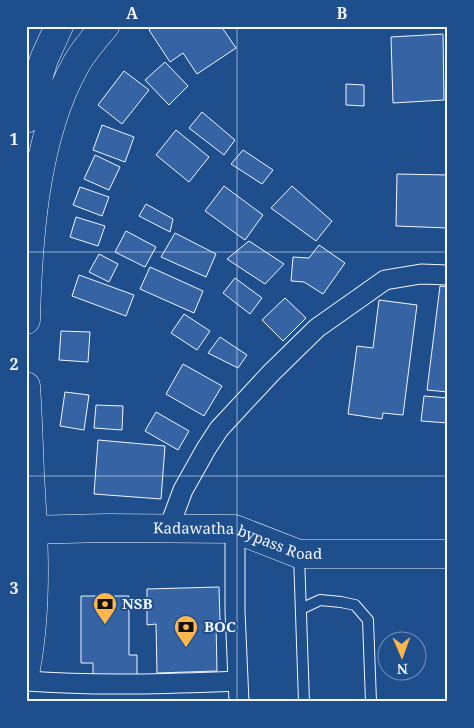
<svg xmlns="http://www.w3.org/2000/svg" width="474" height="728" viewBox="0 0 474 728" font-family="'Noto Serif',serif">
<rect width="100%" height="100%" fill="#1f4e8c"/>
<path fill="#3563a3" stroke="#f2f6ff" d="M154,26H221L236,48L197,74L183,53L170,62L149,30Z
M443,34L444,100L393,103L391,37Z
M165,62L188,86L169,105L145,80Z
M124,71L149,90L122,124L98,105Z
M346,84L364,85V106L346,105Z
M202,112L235,140L224,155L189,128Z
M102,125L134,137L125,162L93,150Z
M176,130L209,157L189,182L156,155Z
M243,150L273,170L262,184L231,164Z
M95,155L120,167L109,190L84,179Z
M397,174L448,175V228L396,226Z
M224,186L263,215L245,240L205,211Z
M292,186L332,221L316,241L271,208Z
M80,187L109,197L102,216L73,205Z
M146,204L173,219L170,232L139,216Z
M76,217L105,226L98,246L70,237Z
M126,231L156,247L145,267L115,252Z
M175,233L216,254L206,277L161,257Z
M249,241L284,264L265,284L227,259Z
M319,245L345,263L323,294L304,282L291,281L293,257L309,258Z
M99,254L118,264L109,282L89,272Z
M150,267L203,291L194,313L140,289Z
M79,275L134,295L126,316L72,296Z
M235,278L262,298L250,314L223,293Z
M440,286L448,287V392L427,390Z
M285,298L306,318L283,341L262,320Z
M379,300L417,305L403,415L383,413L382,419L348,414L357,346L373,348Z
M184,314L210,331L197,350L171,333Z
M61,331L90,332L88,362L59,360Z
M220,337L247,355L238,368L208,353Z
M183,364L222,386L204,416L166,394Z
M65,392L89,395L84,430L60,426Z
M424,396L448,398V423L421,421Z
M96,405L123,406L122,430L94,428Z
M156,412L189,431L178,450L145,431Z
M98,440L165,446L161,499L94,494Z
M219,587L220,620L216,623L217,671L157,673L156,624L147,625V589Z
M81,596H129V655H137V675H93V663H81Z"/>
<g fill="none" stroke-linecap="round" stroke-linejoin="round">
<g stroke="#f2f6ff" stroke-width="12">
<path id="lane" d="M299,555L304,702
M301,609L320,600L341,602L355,605L368,620L371,702"/>
</g>
<g stroke="#f2f6ff" stroke-width="21">
<path id="street" d="M235,529V611L239,702
M168,530L183,490L206,449L219,429L271,373L317,328L385,280L421,274L448,275
M26,681C97,686 167,684 237,681"/>
</g>
<g stroke="#f2f6ff" stroke-width="29">
<g id="secondary">
<path id="s1" d="M26,530L106,528L235,529L299,554H448"/>
</g>
</g>
<g stroke="#f2f6ff" stroke-width="29">
<path id="highway" d="M26,119L44,59L59,26
M26,320C28,239 35,138 75,66C83,51 94,39 105,26
M26,386C28,416 29,445 30,474C34,538 38,605 26,669"/>
</g>
<use href="#lane" stroke="#1f4e8c" stroke-width="10"/>
<use href="#street" stroke="#1f4e8c" stroke-width="19"/>
<use href="#secondary" stroke="#1f4e8c" stroke-width="28"/>
<use href="#highway" stroke="#1f4e8c" stroke-width="28"/>
</g>
<path fill="none" stroke="#f2f6ff" stroke-width="1" stroke-opacity="0.55" d="M237,26V702M26,252H448M26,476H448"/>
<defs>
<g id="bank-pin" transform="scale(1.25)"><path d="M0 17L-7.5 6A9.5 9.5 0 1 1 7.5 6Z" fill="#ffb74d" stroke="#1f4e8c"/><path d="M-6-4H6V4H-6ZM0-2.3a2.3 2.3 0 1 0 0 4.6a2.3 2.3 0 1 0 0-4.6Z" fill="#111"/></g>
</defs>
<g fill-rule="evenodd">
<use href="#bank-pin" x="105" y="604"/>
<use href="#bank-pin" x="186" y="627"/>
</g>
<g text-anchor="middle" stroke-width="4" stroke-linejoin="round" paint-order="stroke">
<g font-size="15" fill="#f2f6ff" stroke="#1f4e8c">
<text dy="5" stroke="none"><textPath href="#s1" startOffset="214">Kadawatha bypass Road</textPath></text>
</g>
<g font-size="15" font-weight="bold" fill="#f2f6ff" stroke="#1f4e8c" text-anchor="start">
<text x="122" y="609">NSB</text>
<text x="204" y="632">BOC</text>
</g>
</g>
<rect width="474" height="728" fill="none" stroke="#1f4e8c" stroke-width="55"/>
<g transform="translate(402 656) rotate(178)"><circle r="24" fill="#1f4e8c" stroke="#7391ba"/>
<path d="M0-4L9 19L0 12L-9 19Z" fill="#ffb74d"/>
<text y="-8" font-size="14" font-weight="bold" text-anchor="middle" fill="#f2f6ff">N</text>
</g>
<rect x="28" y="28" width="418" height="672" fill="none" stroke="#f2f6ff" stroke-width="2"/>
<g font-size="16" text-anchor="middle" font-weight="bold" fill="#f2f6ff">
<text x="132" y="19">A</text>
<text x="342" y="19">B</text>
<text x="14" y="145">1</text>
<text x="14" y="370">2</text>
<text x="14" y="594">3</text>
</g>
</svg>
